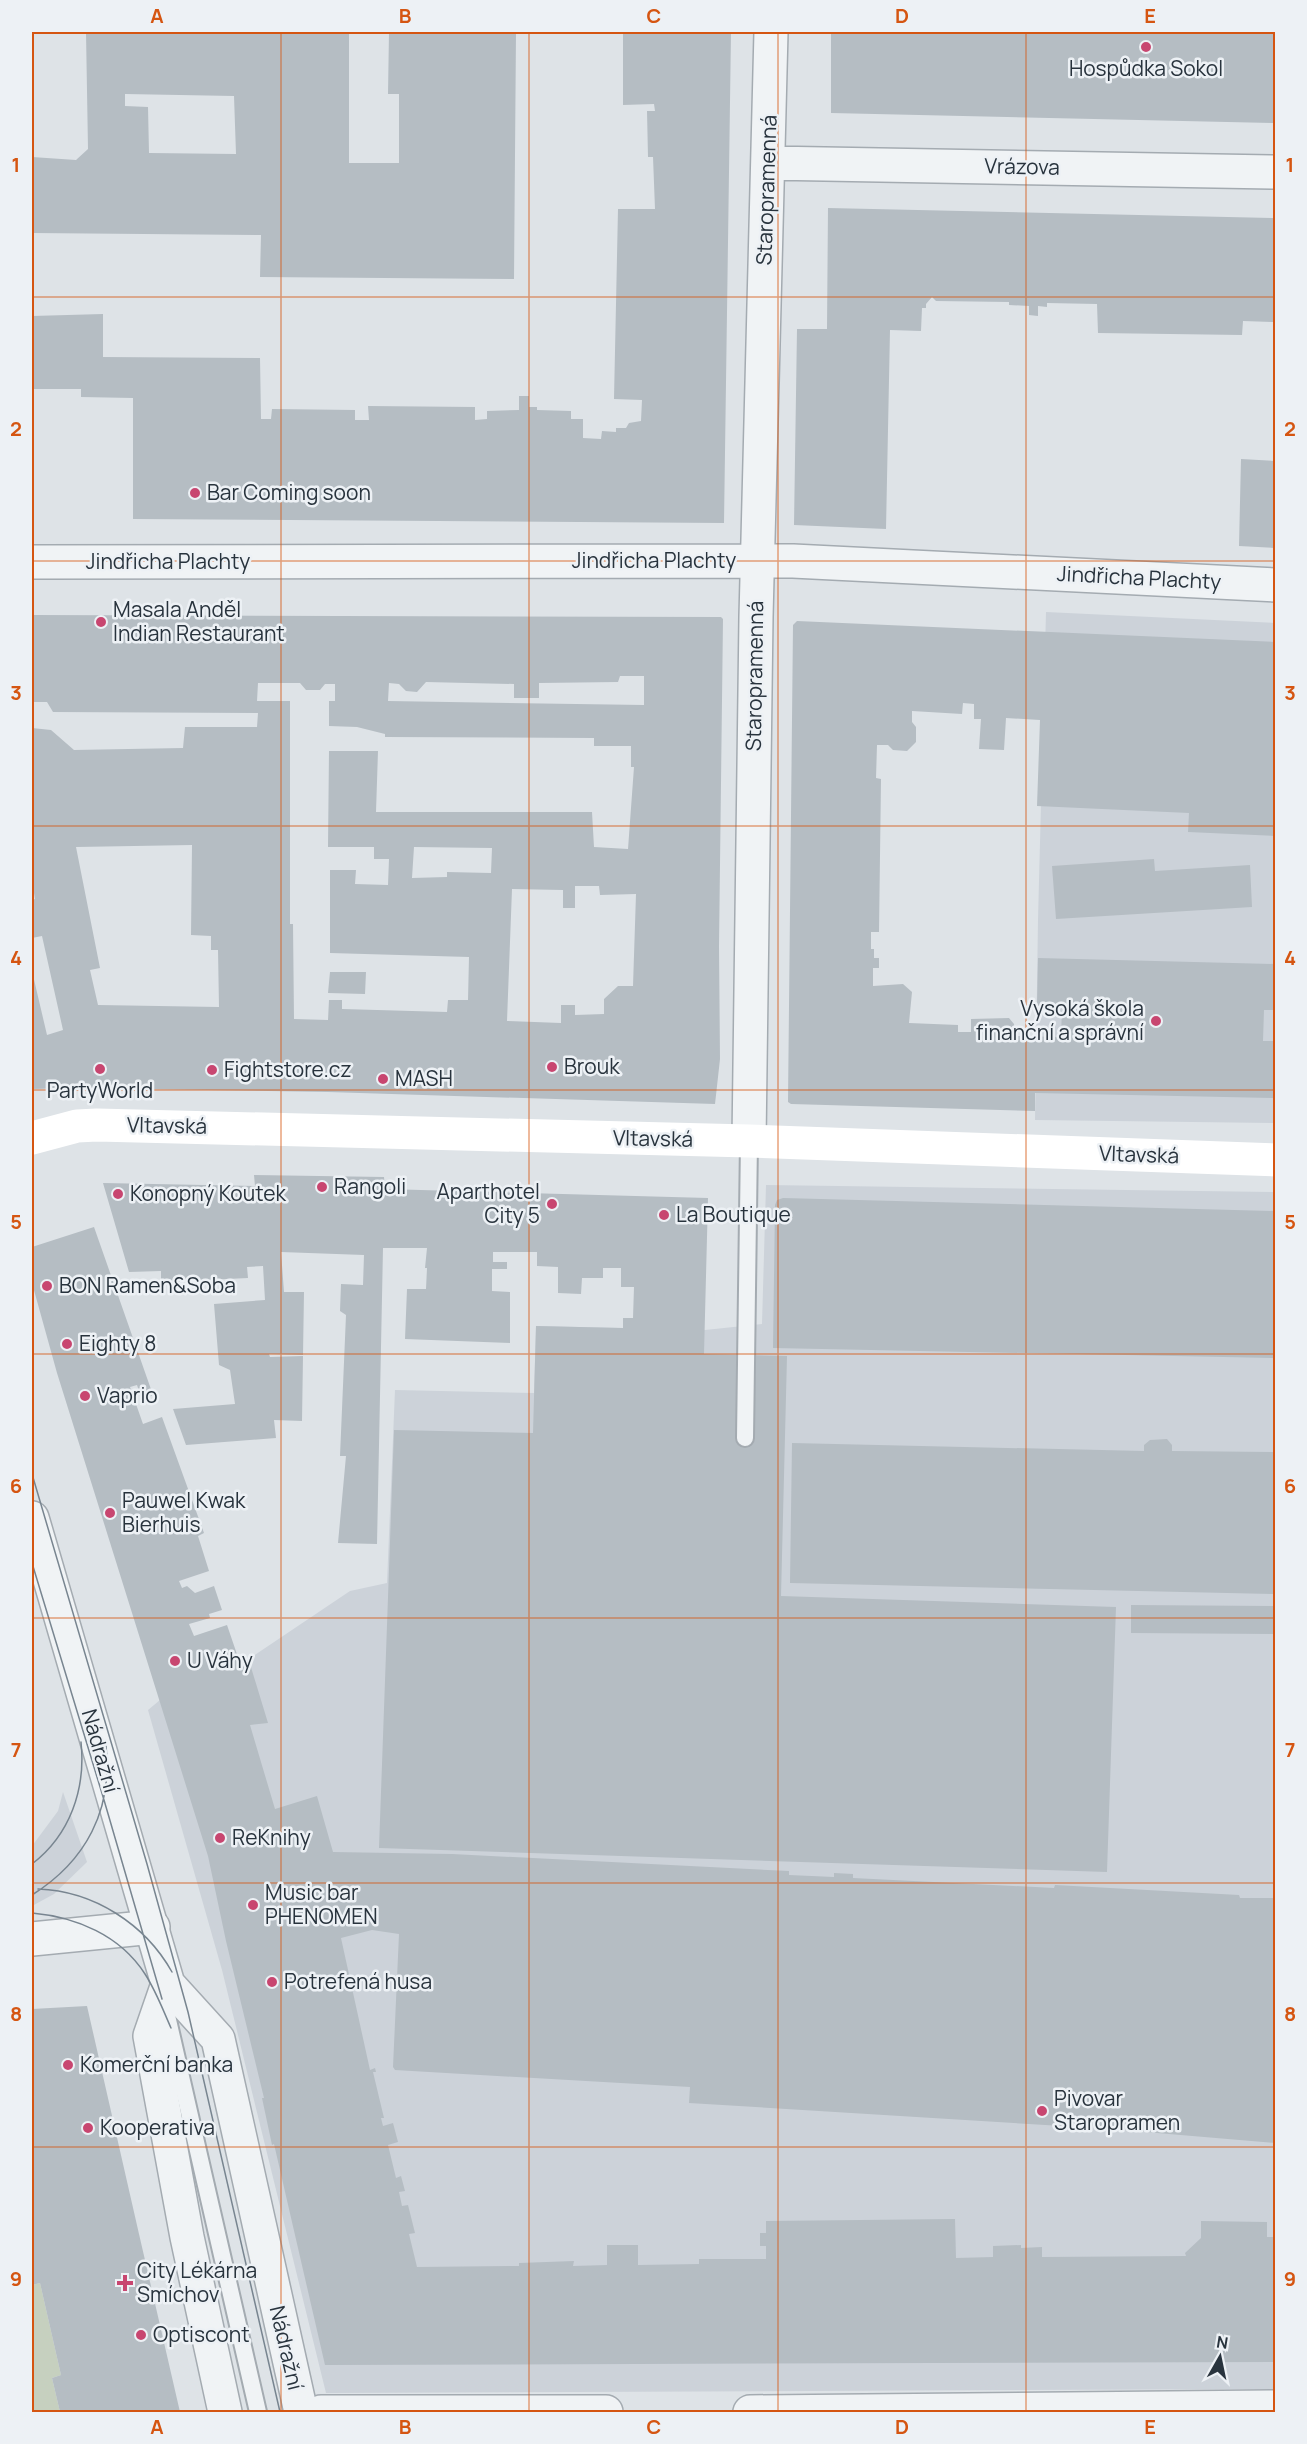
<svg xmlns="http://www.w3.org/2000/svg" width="1307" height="2444" viewBox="0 0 1307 2444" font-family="Manrope,sans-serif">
<rect width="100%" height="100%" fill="#dee3e7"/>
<path fill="#ccd2d9" d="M1046,612L1275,623V1123L1035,1120L1038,920Z
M766,1185L1275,1192V2389L326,2393L222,1970L148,1710L160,1700L240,1665L350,1591L387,1583L395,1390L534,1393L536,1326L705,1330L762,1324Z
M63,1792L87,1862L54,1894L32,1906V1846L58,1811Z"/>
<path fill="#c6d0bf" d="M40,2283L61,2375L52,2378L60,2412H32V2285Z"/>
<path fill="#b5bdc3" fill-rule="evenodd" d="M86,32H349V163H399V94H388L389,32H516L514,279L260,277L261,235L32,233V157L76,160L88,149ZM125,94L234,96L236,154L149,153L148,107L125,106Z
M623,32H731L724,523L133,519V398L81,397V389H34L32,387V316L103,314V357L260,358L261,419H271L272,409L355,410V420H369L368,406L475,407V420L487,419V411L519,410V396H529V407H537V410L571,411V419H583V438L601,439L602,431L616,432V428H626L629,423L641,421L642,400L614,399L618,209H655L653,157H648L647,111H655L654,104L623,105Z
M831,32H1275V123L831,113Z
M828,208L1275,218V328H1273V322L1243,321L1242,335L1098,333L1097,304L1047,303V307L1038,306V316L1029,315V306L1009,305V302L936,301L932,297L926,304V308H922L921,331L890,330L886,529L794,525L797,329H827Z
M1241,459L1275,461V548L1239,546Z
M32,615L721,617L723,619L719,947L720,1059L715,1104L328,1092L76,1088L32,1089V971L47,1035L63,1030L42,936L32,938V900L35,899L32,881V728L51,730L74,750L183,748L185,727H257L258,713L53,712L47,702H32ZM620,676H644V705L388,701L389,683L399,684L406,691L417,692L426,682L514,684V698H539V683L618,682ZM258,683H300L306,690H320L325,684H335V701H329V726L357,727L385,734V737L594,738V746H631V767H634L628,849L594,847L592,812H376L378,751H329L328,847H374V859H389L388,885L355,884L356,870H330V953L469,957L468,1000H448L447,1012L342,1009V1000H329L328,1020L294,1019L293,924H290V701H257ZM192,845L191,935L211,936V950H218L219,1007L98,1005L90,970L100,968L76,847ZM414,847L492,848L491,873L447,872V877L412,878ZM575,886H599L600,895L636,894L633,986H618L604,999V1014L575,1015V1005H561V1023L507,1021L512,889L563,890V908H575Z
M797,621L1275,642V836L1188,832L1189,813L1037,806L1040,720L1006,718L1004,750L979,749L981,719H974V704L963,703L962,714L912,711V722L916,727V742L907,751L893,750L888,745H877L876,778L881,779L879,932H871V949H874V958H879V968H873V986L903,984L912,992L909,1023L958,1025V1032H971V1019L1009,1018L1014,1024L1015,1036L1061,1037L1062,1007L1037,1006L1038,958L1275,964V1010H1264L1263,1041H1275V1098L1035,1093V1111L791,1104L788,1102L793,625Z
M1154,859L1155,871L1250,865L1252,907L1056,919L1052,866Z
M330,972H366L365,994L328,993Z
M254,1175L384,1177L385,1189L708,1198L704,1354L787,1356L781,1596L1116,1607L1107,1872L379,1848L394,1430L533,1433L536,1326L623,1328V1318H633L634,1287H621V1268H603V1278H582L581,1294L558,1293V1267L537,1266V1252H493V1262H507V1269H492V1291L510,1292V1343L405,1339L407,1289H426L427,1268H425L427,1248H383L377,1544L338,1543L346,1456H340L346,1315L340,1311L341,1284L363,1285L364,1255L281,1252L284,1292H304L303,1355L269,1354L270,1357L303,1356L302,1421L274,1420L276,1438L186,1445L173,1409L235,1404L230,1370L219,1365L214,1304L265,1300L263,1266L247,1267L248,1278L164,1282L161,1279V1271L129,1272L103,1183L255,1186Z
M783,1198L1275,1211V1358L773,1348L775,1205L777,1200Z
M94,1227L153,1395L142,1400L137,1385L130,1387L143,1424L162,1417L204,1533L198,1536L209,1571L179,1581L182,1588L187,1586L195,1593L214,1586L222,1610L209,1614L210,1618L189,1624L194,1636L227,1625L241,1666L250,1664L268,1723L250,1725L275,1809L317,1796L333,1852L452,1854L789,1871V1875L834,1877V1873L853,1874V1878L1054,1888L1055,1885L1239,1895L1240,1898H1275V2143L1157,2133L1062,2122V2126L689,2103L690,2087L395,2070L393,2067L399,1934L372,1930L341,1938L370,2070L375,2068L376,2072H373L384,2118H381L383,2126L393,2123L398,2142L388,2145L396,2178L401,2176L405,2191L399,2192L402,2206L408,2205L415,2233L409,2234L417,2267L519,2266V2263L574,2261L573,2266L607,2265V2245H638V2265L699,2264V2259H766V2246H760V2233H766V2221L955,2219L956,2258L993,2257V2246L1021,2245V2248L1042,2247V2257L1186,2256L1185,2253L1201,2238V2221L1267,2222V2237H1275V2362L325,2365L274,2144L272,2145L262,2098H264L226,1941L208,1856L57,1373L32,1283V1247Z
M1167,1439L1172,1445V1451L1275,1452V1594L790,1583L792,1443L1144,1451V1445L1150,1440Z
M1131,1605L1275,1606V1634L1131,1633Z
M87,2006L139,2234L180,2412H60L52,2378L61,2375L40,2283L32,2285V2009Z"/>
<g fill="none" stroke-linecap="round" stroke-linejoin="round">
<g stroke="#a4abb1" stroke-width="20">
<path id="service" d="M745,1438L749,1141
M165,2007L258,2412"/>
</g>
<g stroke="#a4abb1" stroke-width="36">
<path id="minor" d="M769,163L1276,172
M32,562L793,561L1276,585
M749,1141L756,617L771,32
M32,1939L153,1927
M321,2412H606
M750,2412L1276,2407"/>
</g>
<g stroke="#a4abb1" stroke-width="36">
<path id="tertiary" d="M32,1518L168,1984L218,2039L301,2412
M168,1984L150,2036L187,2237L225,2412"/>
</g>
<use href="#service" stroke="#f0f3f5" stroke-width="16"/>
<use href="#minor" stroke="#f0f3f5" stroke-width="33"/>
<use href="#tertiary" stroke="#f0f3f5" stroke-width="33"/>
<path stroke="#fff" stroke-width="33" d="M32,1138L77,1126L97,1125L749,1141L1276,1160"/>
<path stroke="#788590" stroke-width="1.5" d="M32,1474L147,1864L188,2012L280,2412
M32,1563L104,1800L162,1999
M32,1864C70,1835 86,1789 81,1742
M38,1889C94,1891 145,1924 172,1972
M32,1895C86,1861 113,1810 106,1746
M32,1913C76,1917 120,1935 145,1974C156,1991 163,2010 171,2028"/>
</g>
<path fill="none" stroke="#d55511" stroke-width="1.5" stroke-opacity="0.55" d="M281,32V2412M529,32V2412M778,32V2412M1026,32V2412M32,297H1276M32,561H1276M32,826H1276M32,1090H1276M32,1354H1276M32,1618H1276M32,1883H1276M32,2147H1276"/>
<g fill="#c84670" stroke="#edf1f5" stroke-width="2">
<circle cx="1146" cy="47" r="6"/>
<circle cx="195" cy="493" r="6"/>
<circle cx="101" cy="622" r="6"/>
<circle cx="1156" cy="1021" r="6"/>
<circle cx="552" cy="1067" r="6"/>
<circle cx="100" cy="1069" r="6"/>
<circle cx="212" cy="1070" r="6"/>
<circle cx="383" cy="1079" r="6"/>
<circle cx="322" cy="1187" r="6"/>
<circle cx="118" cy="1194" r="6"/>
<circle cx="552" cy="1204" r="6"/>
<circle cx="664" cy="1215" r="6"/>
<circle cx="47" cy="1286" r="6"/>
<circle cx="67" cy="1344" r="6"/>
<circle cx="85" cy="1396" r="6"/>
<circle cx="110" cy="1513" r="6"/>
<circle cx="175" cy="1661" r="6"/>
<circle cx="220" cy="1838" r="6"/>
<circle cx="253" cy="1905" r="6"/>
<circle cx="272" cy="1982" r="6"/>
<circle cx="68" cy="2065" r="6"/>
<circle cx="1042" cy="2111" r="6"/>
<circle cx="88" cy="2128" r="6"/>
<path d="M122 2274h6v6h6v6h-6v6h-6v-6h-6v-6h6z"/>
<circle cx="141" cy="2335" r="6"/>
</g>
<g text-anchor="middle" stroke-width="5" stroke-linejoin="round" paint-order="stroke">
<g font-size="21" fill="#28333d" stroke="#edf1f5" text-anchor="start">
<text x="1146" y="76" text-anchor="middle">Hospůdka Sokol</text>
<text x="207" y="500">Bar Coming soon</text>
<text x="113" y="617">Masala Anděl<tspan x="113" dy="24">Indian Restaurant</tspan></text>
<text x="1144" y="1016" text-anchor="end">Vysoká škola<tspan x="1144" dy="24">finanční a správní</tspan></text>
<text x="564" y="1074">Brouk</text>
<text x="224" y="1077">Fightstore.cz</text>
<text x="395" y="1086">MASH</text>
<text x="100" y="1098" text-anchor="middle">PartyWorld</text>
<text x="334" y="1194">Rangoli</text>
<text x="540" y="1199" text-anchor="end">Aparthotel<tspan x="540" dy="24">City 5</tspan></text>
<text x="130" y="1201">Konopný Koutek</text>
<text x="676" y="1222">La Boutique</text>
<text x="59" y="1293">BON Ramen&amp;Soba</text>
<text x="79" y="1351">Eighty 8</text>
<text x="97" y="1403">Vaprio</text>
<text x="122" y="1508">Pauwel Kwak<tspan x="122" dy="24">Bierhuis</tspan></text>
<text x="187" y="1668">U Váhy</text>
<text x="232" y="1845">ReKnihy</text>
<text x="265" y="1900">Music bar<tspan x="265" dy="24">PHENOMEN</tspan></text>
<text x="284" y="1989">Potrefená husa</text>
<text x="80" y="2072">Komerční banka</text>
<text x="1054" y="2106">Pivovar<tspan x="1054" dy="24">Staropramen</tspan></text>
<text x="100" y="2135">Kooperativa</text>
<text x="137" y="2278">City Lékárna<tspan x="137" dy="24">Smíchov</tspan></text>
<text x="153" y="2342">Optiscont</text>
</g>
<g font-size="21" fill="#28333d" stroke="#edf1f5">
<text transform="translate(1022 167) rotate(1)" y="7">Vrázova</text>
<text transform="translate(767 190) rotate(-88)" y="7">Staropramenná</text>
<text x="654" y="568">Jindřicha Plachty</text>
<text x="168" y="569">Jindřicha Plachty</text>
<text transform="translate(1139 578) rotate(3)" y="7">Jindřicha Plachty</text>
<text transform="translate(755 676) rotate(-89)" y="7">Staropramenná</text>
<text transform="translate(167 1126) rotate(1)" y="7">Vltavská</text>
<text transform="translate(653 1139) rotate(1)" y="7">Vltavská</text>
<text transform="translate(1139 1155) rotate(2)" y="7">Vltavská</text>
<text transform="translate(100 1751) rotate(74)" y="7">Nádražní</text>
<text transform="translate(286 2348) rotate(77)" y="7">Nádražní</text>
</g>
</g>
<rect width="1307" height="2444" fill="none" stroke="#edf1f5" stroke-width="66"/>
<g transform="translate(1220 2357) rotate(9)" stroke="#edf1f5" stroke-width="4.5" paint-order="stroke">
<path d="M0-4.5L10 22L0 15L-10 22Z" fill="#28333d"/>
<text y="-9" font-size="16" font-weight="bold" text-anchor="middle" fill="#28333d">N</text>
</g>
<rect x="33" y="33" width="1241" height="2378" fill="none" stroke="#d55511" stroke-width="2"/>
<g font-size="20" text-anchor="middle" font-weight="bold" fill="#d55511">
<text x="157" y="23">A</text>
<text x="405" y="23">B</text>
<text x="654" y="23">C</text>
<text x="902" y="23">D</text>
<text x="1150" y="23">E</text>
<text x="16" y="172">1</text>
<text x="1290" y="172">1</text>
<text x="16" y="436">2</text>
<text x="1290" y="436">2</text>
<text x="16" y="700">3</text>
<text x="1290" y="700">3</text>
<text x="16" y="965">4</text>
<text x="1290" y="965">4</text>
<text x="16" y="1229">5</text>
<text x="1290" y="1229">5</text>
<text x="16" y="1493">6</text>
<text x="1290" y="1493">6</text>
<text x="16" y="1757">7</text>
<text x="1290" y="1757">7</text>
<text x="16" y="2021">8</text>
<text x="1290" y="2021">8</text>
<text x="16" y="2286">9</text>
<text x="1290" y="2286">9</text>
<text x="157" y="2434">A</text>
<text x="405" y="2434">B</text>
<text x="654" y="2434">C</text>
<text x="902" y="2434">D</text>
<text x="1150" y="2434">E</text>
</g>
</svg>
